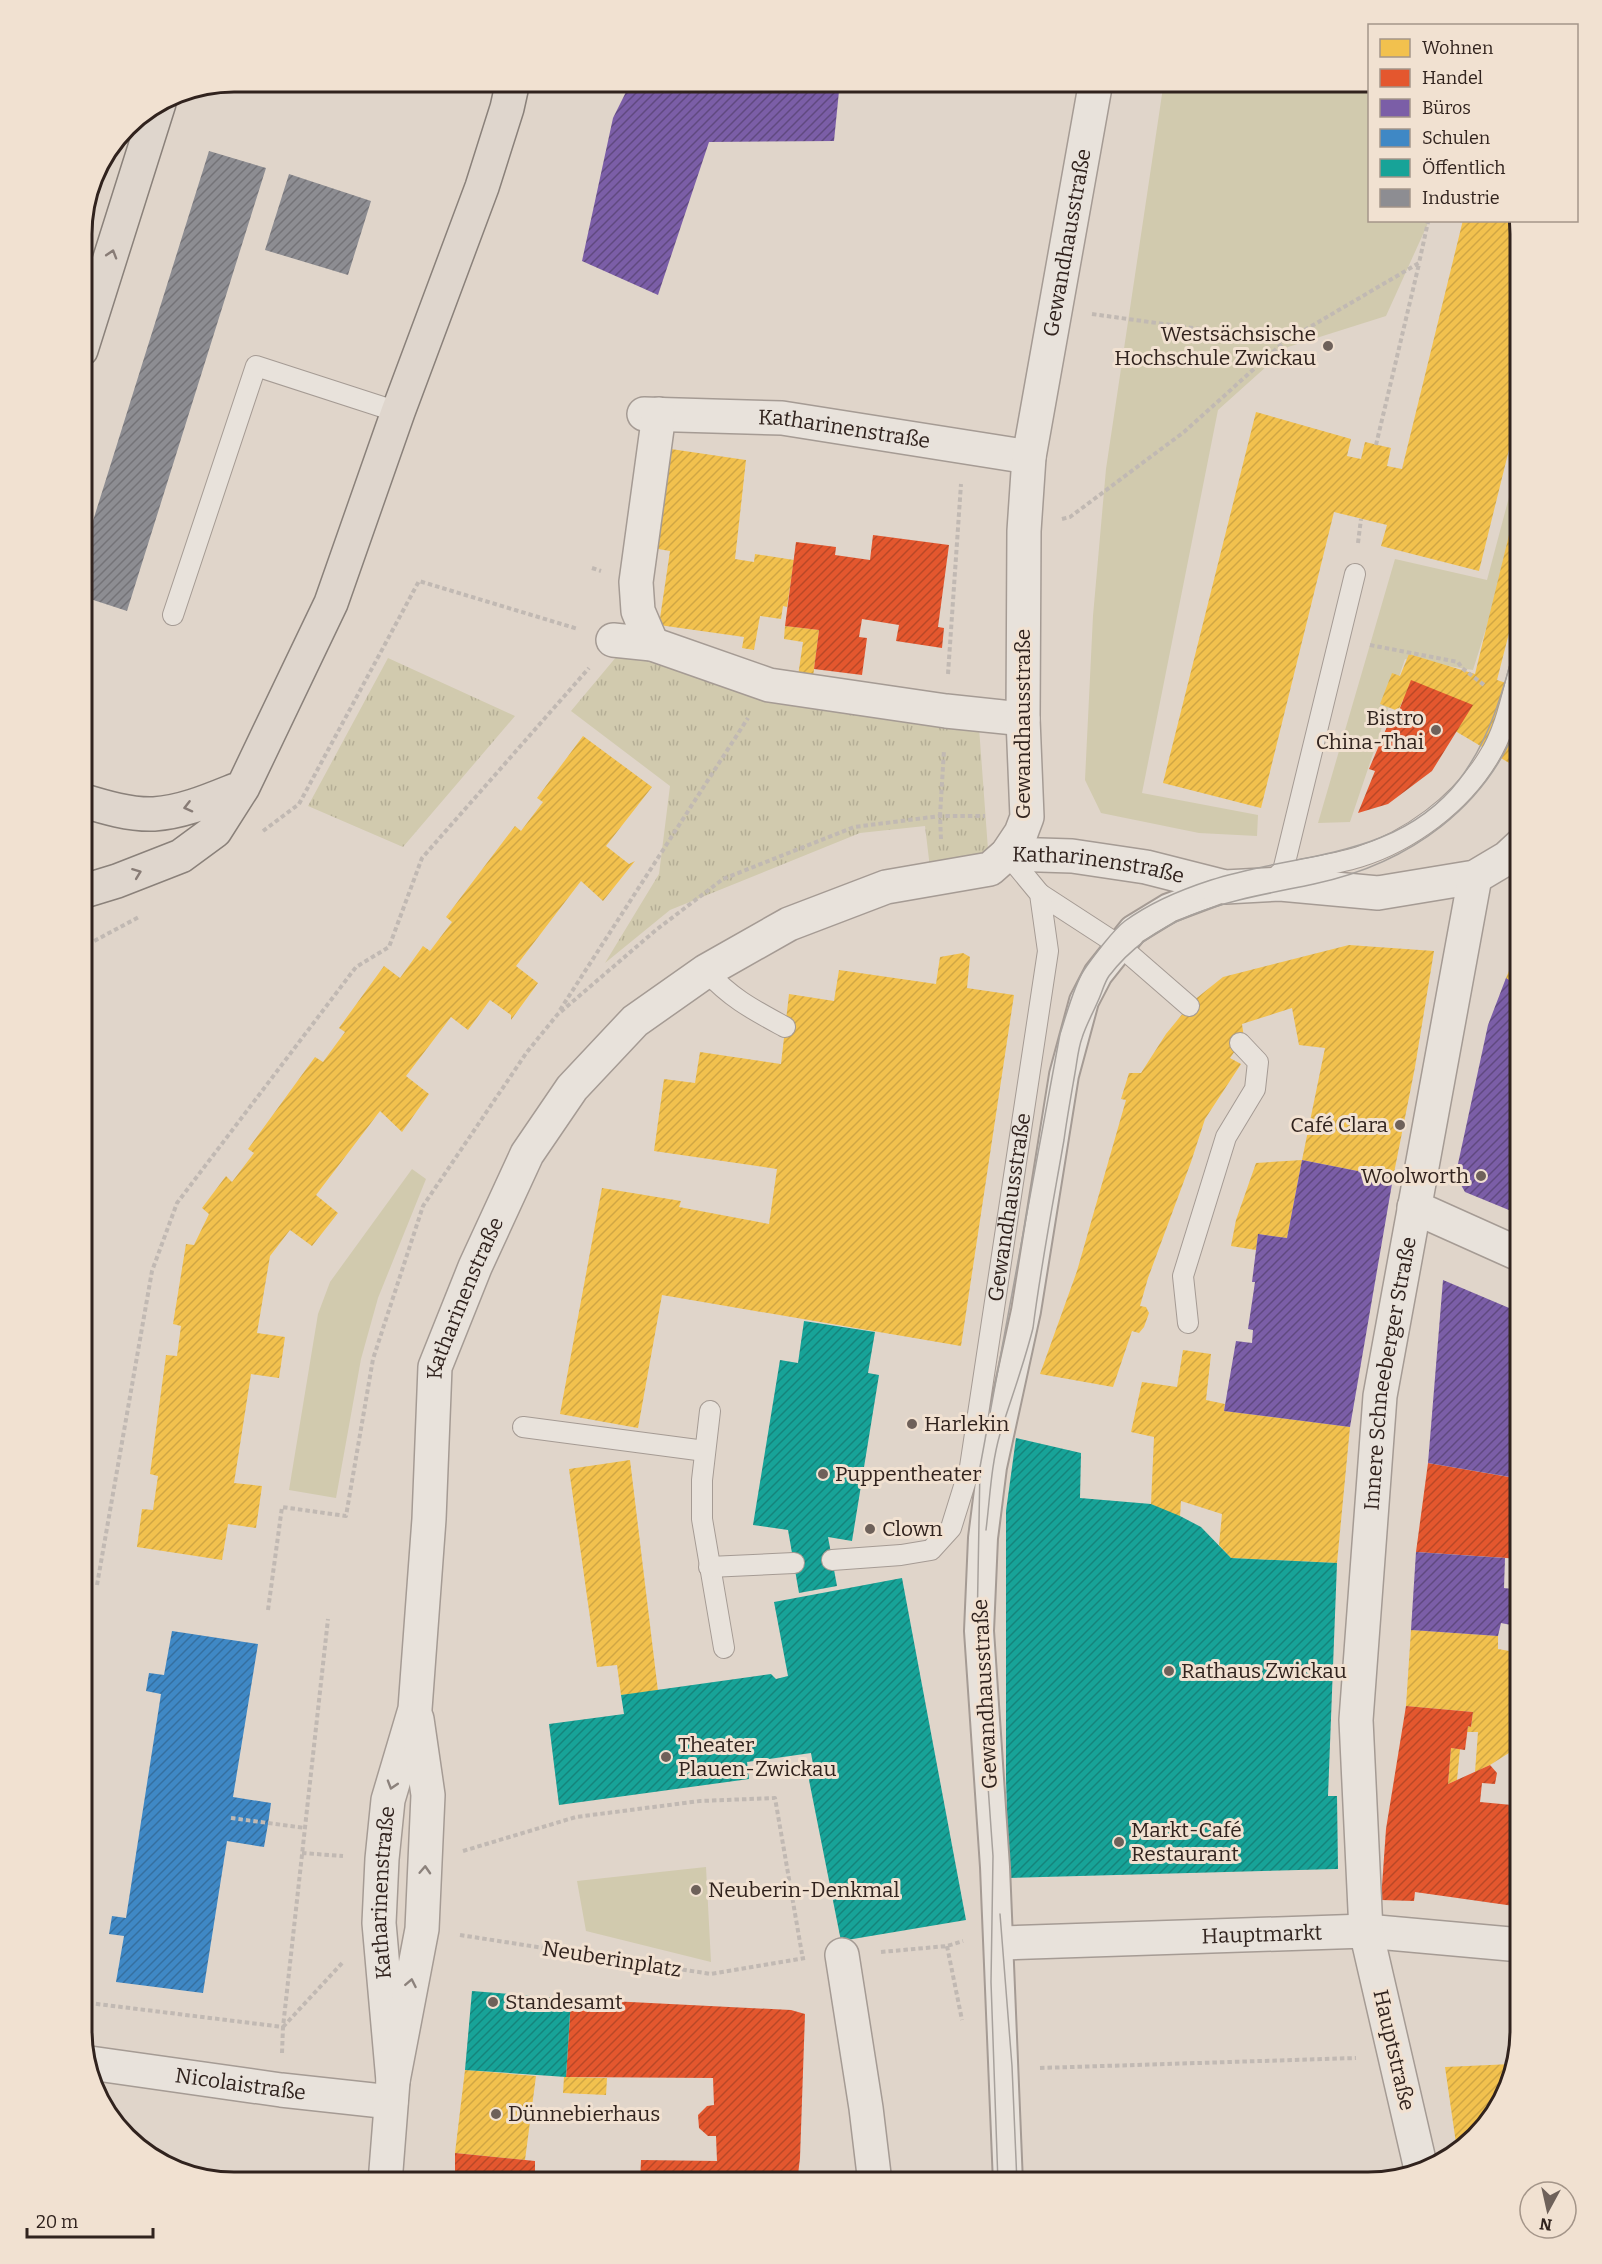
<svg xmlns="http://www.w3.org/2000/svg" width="1602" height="2264" viewBox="0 0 1602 2264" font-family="Bitter,serif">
<defs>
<pattern id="park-tufts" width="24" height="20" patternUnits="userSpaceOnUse" patternTransform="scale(1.5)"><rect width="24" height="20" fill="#d1caae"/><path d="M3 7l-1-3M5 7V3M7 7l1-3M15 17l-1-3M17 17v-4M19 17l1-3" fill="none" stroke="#b4ad95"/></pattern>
<pattern id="homes-hatch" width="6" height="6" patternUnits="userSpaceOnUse" patternTransform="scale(1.5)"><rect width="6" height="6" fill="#f2c14e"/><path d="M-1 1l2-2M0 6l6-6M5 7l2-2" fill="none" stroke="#d0a644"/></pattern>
<pattern id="shops-hatch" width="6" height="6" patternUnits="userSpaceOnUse" patternTransform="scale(1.5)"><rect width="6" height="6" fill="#e4572e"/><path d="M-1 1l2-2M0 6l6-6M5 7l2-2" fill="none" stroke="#b94827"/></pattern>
<pattern id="offices-hatch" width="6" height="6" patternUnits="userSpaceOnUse" patternTransform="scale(1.5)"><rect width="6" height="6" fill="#7b5ea7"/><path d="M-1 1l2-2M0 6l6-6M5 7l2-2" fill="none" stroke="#604980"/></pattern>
<pattern id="schools-hatch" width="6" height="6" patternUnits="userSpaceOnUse" patternTransform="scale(1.5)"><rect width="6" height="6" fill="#3f88c5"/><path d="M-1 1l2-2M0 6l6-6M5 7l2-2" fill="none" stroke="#356f9f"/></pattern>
<pattern id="public-hatch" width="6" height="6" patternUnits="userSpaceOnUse" patternTransform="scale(1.5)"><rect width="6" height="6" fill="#17a398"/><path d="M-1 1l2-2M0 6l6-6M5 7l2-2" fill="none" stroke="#15847b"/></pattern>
<pattern id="industry-hatch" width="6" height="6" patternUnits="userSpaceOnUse" patternTransform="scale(1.5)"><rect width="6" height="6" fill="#8d8d92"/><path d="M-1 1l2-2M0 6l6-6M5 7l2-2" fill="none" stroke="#747377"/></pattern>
</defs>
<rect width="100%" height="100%" fill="#e0d5ca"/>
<path fill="#d1caae" d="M1164,81H1369L1370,220L1429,221L1386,316L1288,347L1218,410L1142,793L1258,815L1257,836L1199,833L1101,813L1085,780L1093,616L1106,469Z
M1521,452V517L1473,670L1405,659L1350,822L1318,823L1395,559L1487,580Z
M412,1169L426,1179L378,1298L361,1359L336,1498L289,1490L318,1314L330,1282Z
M706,1867L711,1962L586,1931L577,1881Z"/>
<path fill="url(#park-tufts)" d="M617,656L978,714L989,863L930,868L925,826L860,833L670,910L605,963L659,874L670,786L571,711Z
M388,658L515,716L403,847L308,806Z"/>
<path fill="url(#homes-hatch)" d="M1463,220H1518L1521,233V401L1479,571L1381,546L1387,525L1334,512L1261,808L1163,783L1256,412L1351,439L1347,456L1361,459L1365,442L1391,448L1387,466L1402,469Z
M664,448L746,460L735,559L754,562L755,554L794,560L787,607L783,606L781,619L760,616L754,650L742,648L744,637L659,625L670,551L652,548Z
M1509,535L1521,538V586L1497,680L1521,688V770L1403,700L1398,711L1380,704L1392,673L1400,676L1409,654L1475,674Z
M785,626L819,630L812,685L797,683L803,642L784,639Z
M583,736L652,787L606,846L629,864L635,861L603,901L581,881L516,966L538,983L511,1020V1015L490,1000L468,1030L451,1017L406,1076L429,1094L402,1132L380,1111L316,1195L338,1213L312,1246L290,1230L270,1256L257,1333L285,1337L279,1378L251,1374L234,1483L262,1486L256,1528L228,1524L222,1560L137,1547L142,1509L153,1510L158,1476L150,1474L166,1355L177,1356L181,1326L173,1324L186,1244L194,1245L209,1214L202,1208L226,1176L232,1182L254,1153L248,1149L315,1057L323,1062L345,1032L339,1028L384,966L400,978L423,946L430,951L452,922L446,917L515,826L521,831L543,802L537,798Z
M1521,942V988L1506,978Z
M1349,945L1434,951L1415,1067L1393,1178L1302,1160L1325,1048L1299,1045L1292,1008L1242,1024L1244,1038L1230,1058L1241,1064L1205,1119L1191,1162L1148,1278L1140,1306L1146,1307L1149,1313L1144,1327L1139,1333L1132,1331L1113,1387L1040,1374L1077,1271L1126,1100L1121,1099L1129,1073H1141L1166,1034L1193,1001L1223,977Z
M963,953L970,957L967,988L1014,995L961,1346L662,1295L638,1428L560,1414L602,1188L681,1201L679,1207L769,1224L777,1169L654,1151L664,1079L695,1083L700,1052L781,1064L789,994L834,1001L839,970L936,984L940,957Z
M1302,1160L1287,1238L1258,1234L1256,1250L1231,1246L1236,1220L1256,1163Z
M1183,1350L1211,1354L1206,1400L1225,1404L1224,1411L1350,1427L1337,1563L1231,1558L1219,1545L1222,1514L1181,1501L1180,1517L1151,1504L1154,1437L1131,1432L1142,1382L1177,1387Z
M630,1460L658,1691L621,1695L617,1665L597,1667L569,1469Z
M1411,1630L1498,1636V1649L1521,1653V1713H1515L1512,1751L1490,1765L1475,1772L1478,1732H1467L1468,1726L1471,1727L1473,1712L1406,1706Z
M1451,1748L1460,1749L1457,1780L1448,1784Z
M1512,2064L1501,2106L1457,2150L1445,2067Z
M465,2070L536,2076L525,2160L455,2153Z
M564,2077L607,2078L606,2095L563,2093Z
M182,2165L266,2178L265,2183H224L181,2170Z"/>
<path fill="url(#shops-hatch)" d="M873,535L949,545L938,627L944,628L942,648L896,641L899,625L862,619L859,637L867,638L862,675L814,669L819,630L785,626L796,542L836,547L835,555L870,560Z
M1411,680L1473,705L1432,771L1388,804L1358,813L1375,771L1369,769L1389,722L1394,723Z
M1428,1463L1521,1479V1518L1514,1517L1513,1528L1521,1529V1559L1416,1552Z
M1406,1706L1473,1712L1471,1727L1468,1726L1465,1750L1451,1748L1448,1784L1490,1765L1497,1773L1495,1784L1482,1783L1480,1802L1512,1805V1751L1515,1713H1521V1907L1415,1892L1414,1901L1381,1900L1386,1829Z
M571,1999L791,2010L805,2014L800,2158L797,2183H640L641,2160L717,2161L716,2136H708L699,2128L698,2115L707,2106L714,2105L713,2078L566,2077Z
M455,2153L535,2161V2183H455Z"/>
<path fill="url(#offices-hatch)" d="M637,81H840L834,141L709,142L658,295L582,261L613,118L628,88Z
M1506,978L1521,988V1215L1465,1192L1457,1178L1456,1173L1488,1025Z
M1302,1160L1393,1178L1350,1427L1224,1411L1236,1341L1252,1343L1253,1330L1248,1329L1255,1282H1252L1258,1234L1287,1238Z
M1443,1280L1521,1313V1410L1519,1409L1510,1477L1428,1463Z
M1416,1552L1505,1558L1504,1588L1521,1590V1627L1501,1623L1498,1636L1411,1630Z"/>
<path fill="url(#schools-hatch)" d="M172,1631L258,1644L233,1797L271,1803L268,1824L264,1847L227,1841L203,1993L116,1982L124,1936L109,1934L112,1916L126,1918L161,1694L146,1691L149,1673L164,1675Z"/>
<path fill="url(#public-hatch)" d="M804,1321L875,1332L868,1373L879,1375L852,1541L828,1537L837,1586L799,1593L788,1530L753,1525L780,1360L798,1363Z
M1016,1438L1081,1453L1080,1498L1151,1504L1180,1516L1201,1527L1231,1558L1337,1563L1328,1796H1337L1338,1869L1009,1878L1006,1779V1511Z
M902,1578L966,1920L841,1941L809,1780L814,1770L811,1753L747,1762L749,1779L559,1805L549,1724L624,1714L621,1695L771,1674L776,1679L788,1676L774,1602Z
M472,1991L571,1999L566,2077L465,2070Z"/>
<path fill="url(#industry-hatch)" d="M319,81H353L351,89Z
M209,151L266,168L127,611L81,596V559Z
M289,174L371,201L348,275L265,250Z"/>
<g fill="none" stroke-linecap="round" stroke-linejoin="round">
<g stroke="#a59b94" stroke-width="22">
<g id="service">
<path d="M173,615L256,366L398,412"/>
<path d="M1279,874C1306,868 1333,865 1359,857C1410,841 1460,804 1488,758C1506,730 1512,695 1521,663"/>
<path d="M1280,883L1355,574"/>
<path d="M1040,894L1120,946L1189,1006"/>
<path d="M706,971C732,999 752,1009 785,1027"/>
<path d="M1188,1323L1183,1276L1226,1137L1255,1089L1258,1062L1240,1043"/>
<path d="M710,1411L702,1480V1519L724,1648"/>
<path d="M523,1427L705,1451"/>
<path id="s1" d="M832,1560L901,1555L931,1550L951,1528L970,1467L1048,951L1040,894L1007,854"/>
<path d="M709,1567L794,1563"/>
</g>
</g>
<g stroke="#a59b94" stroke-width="32">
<path id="pedestrian" d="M1008,2183L995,1867L979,1631L983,1538L992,1467L1026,1311L1064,1075L1084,1001L1098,974L1133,930L1169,908L1225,887"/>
</g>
<g stroke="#a59b94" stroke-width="36">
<g id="minor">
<path id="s2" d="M644,414L782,418L1029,457"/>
<path d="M613,640L652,644L769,685L946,711L1023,719"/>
<path d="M652,644L638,611L636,582L659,414"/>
<path id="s3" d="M1007,854L1072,856L1146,867L1225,887L1280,884L1378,893L1475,877L1507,858L1521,845"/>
<path d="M1414,1207L1521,1255"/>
<path id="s4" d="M1002,1943L1366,1931L1521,1945"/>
<path d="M842,1955L866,2108L875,2183"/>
<path id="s5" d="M90,2063L281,2090L391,2102"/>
<path id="s6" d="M393,2081L379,1923L382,1859L388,1800L415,1709L429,1519L435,1367L475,1267L527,1154L572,1088L635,1021L706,971L789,924L886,887L990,869L1007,854L1021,833L1027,817L1023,719L1024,531L1029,457L1096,81"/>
<path id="s7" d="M1421,2169L1366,1931L1356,1720L1380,1396L1475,877"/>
<path d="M385,2183L393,2081L422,1929L428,1795L417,1719"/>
</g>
</g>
<g stroke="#8a817a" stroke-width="36">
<path id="primary" d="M81,350L159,103
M81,800C104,807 130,815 154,814C185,812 215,798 243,787
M81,892L117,881L181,856L215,831L243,787L331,603L398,412L482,187L507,108L513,81"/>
</g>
<path stroke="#c1b9b3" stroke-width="4" stroke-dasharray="4.5 3" stroke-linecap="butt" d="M1092,314L1286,341L1419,263L1428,222L1425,220
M1376,445L1419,264
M1062,519L1070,517L1184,432L1285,341
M1358,543L1361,519
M592,568L601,571
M1370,645L1458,662L1462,668L1484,685
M948,674L961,484
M263,831L299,804L419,581L578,629
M941,839L940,816L944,750
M81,948L139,917
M560,1010L748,718
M97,1585L152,1271L177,1203L356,967L389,947L422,858L589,668
M268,1610L282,1507L346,1516L373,1359L423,1206L527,1052L557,1015L656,930L723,879L854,827L940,816H985
M231,1818L305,1828
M463,1851L576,1817L700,1801L775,1798L802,1954
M302,1853L343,1856
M460,1935L711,1974L805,1958
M947,1946L962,2020
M881,1952L947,1946L963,1941
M81,2002L283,2027
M283,2027L344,1961
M282,2053L283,2027L328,1619
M1040,2068L1356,2058"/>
<use href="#service" stroke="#e8e2db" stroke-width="20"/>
<use href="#pedestrian" stroke="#e8e2db" stroke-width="28"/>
<use href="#minor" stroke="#e8e2db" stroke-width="33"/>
<use href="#primary" stroke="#dfd6cd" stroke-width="33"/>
<path stroke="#a7a19c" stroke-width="1.5" d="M986,1530C990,1498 991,1465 1000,1434C1011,1399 1024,1364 1033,1328C1041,1265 1053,1203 1064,1140C1067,1118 1071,1096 1075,1073C1077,1062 1078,1049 1082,1038C1086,1025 1093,1013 1098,1001C1102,993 1104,983 1109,976C1160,909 1239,900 1314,884C1408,864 1490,807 1521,714
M1000,1914L1012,2066L1017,2183
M998,2183L991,1982L993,1856L977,1631L980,1467L1060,1034C1066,1016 1074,985 1084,970C1092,958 1114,929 1125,921C1151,902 1180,890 1211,880C1297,852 1397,860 1459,780C1494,734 1506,679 1521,625"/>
</g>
<defs><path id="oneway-chevron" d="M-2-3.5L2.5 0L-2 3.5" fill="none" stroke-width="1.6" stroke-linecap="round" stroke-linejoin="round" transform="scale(1.5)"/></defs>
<g stroke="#887c76">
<use href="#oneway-chevron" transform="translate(112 254) rotate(-73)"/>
<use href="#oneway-chevron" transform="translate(188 807) rotate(166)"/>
<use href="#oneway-chevron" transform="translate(137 873) rotate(-21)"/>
</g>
<g stroke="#8c827c">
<use href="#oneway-chevron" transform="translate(392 1785) rotate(107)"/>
<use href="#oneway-chevron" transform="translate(425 1870) rotate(-87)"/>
<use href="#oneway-chevron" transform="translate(411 1983) rotate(-79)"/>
</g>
<g fill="#6e615a" stroke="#f1e1d1" stroke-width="2">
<circle cx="1328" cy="346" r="6"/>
<circle cx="1436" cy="730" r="6"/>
<circle cx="1400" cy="1125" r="6"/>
<circle cx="1481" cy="1176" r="6"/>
<circle cx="912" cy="1424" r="6"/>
<circle cx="823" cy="1474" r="6"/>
<circle cx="870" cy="1529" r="6"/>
<circle cx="1169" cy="1671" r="6"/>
<circle cx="666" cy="1757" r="6"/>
<circle cx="1119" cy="1842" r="6"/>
<circle cx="696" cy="1890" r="6"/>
<circle cx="493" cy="2002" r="6"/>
<circle cx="496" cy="2114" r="6"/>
</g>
<g text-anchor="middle" stroke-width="6" stroke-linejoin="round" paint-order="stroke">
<g font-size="21" fill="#31231e" stroke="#f1e1d1">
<text dy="7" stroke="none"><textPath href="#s6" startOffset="2158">Gewandhausstraße</textPath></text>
<text dy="7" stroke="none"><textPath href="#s2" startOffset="201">Katharinenstraße</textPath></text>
<text transform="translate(1023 724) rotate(-90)" y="7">Gewandhausstraße</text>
<text dy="7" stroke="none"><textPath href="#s3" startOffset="92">Katharinenstraße</textPath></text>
<text dy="7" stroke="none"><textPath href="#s1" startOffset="456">Gewandhausstraße</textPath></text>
<text dy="7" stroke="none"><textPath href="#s6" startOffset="794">Katharinenstraße</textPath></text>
<text dy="7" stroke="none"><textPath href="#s7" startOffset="804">Innere Schneeberger Straße</textPath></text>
<text transform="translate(985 1694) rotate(-93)" y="7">Gewandhausstraße</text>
<text dy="7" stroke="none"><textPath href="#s6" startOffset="189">Katharinenstraße</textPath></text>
<text dy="7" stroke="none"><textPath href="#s4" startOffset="260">Hauptmarkt</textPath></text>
<text transform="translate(612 1959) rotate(9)" y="7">Neuberinplatz</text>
<text transform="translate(1394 2050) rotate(77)" y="7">Hauptstraße</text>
<text dy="7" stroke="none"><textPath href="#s5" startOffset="152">Nicolaistraße</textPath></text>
</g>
<g font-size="21" fill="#31231e" stroke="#f1e1d1" text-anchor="start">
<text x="1316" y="341" text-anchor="end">Westsächsische<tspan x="1316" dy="24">Hochschule Zwickau</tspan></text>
<text x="1424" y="725" text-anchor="end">Bistro<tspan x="1424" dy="24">China-Thai</tspan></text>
<text x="1388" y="1132" text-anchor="end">Café Clara</text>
<text x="1469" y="1183" text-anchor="end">Woolworth</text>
<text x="924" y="1431">Harlekin</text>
<text x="835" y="1481">Puppentheater</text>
<text x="882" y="1536">Clown</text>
<text x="1181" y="1678">Rathaus Zwickau</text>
<text x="678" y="1752">Theater<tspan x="678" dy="24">Plauen-Zwickau</tspan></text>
<text x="1131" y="1837">Markt-Café<tspan x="1131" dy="24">Restaurant</tspan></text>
<text x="708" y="1897">Neuberin-Denkmal</text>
<text x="505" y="2009">Standesamt</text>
<text x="508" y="2121">Dünnebierhaus</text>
</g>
</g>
<path d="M0 0H1602V2264H0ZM234 92H1368A142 142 0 0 1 1510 234V2030A142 142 0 0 1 1368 2172H234A142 142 0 0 1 92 2030V234A142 142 0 0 1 234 92Z" fill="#f1e1d1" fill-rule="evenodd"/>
<path fill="none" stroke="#31231e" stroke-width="3" d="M234 92H1368A142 142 0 0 1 1510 234V2030A142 142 0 0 1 1368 2172H234A142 142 0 0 1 92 2030V234A142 142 0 0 1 234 92Z"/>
<rect x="1368" y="24" width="210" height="198" fill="#f1e1d1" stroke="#a49589" stroke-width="1.5"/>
<rect x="1380" y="39" width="30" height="18" fill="#f2c14e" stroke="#a49589" stroke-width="1.5"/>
<text x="1422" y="54" font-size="18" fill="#31231e">Wohnen</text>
<rect x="1380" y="69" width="30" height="18" fill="#e4572e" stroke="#a49589" stroke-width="1.5"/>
<text x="1422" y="84" font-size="18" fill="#31231e">Handel</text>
<rect x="1380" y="99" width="30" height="18" fill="#7b5ea7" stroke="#a49589" stroke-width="1.5"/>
<text x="1422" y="114" font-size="18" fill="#31231e">Büros</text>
<rect x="1380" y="129" width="30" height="18" fill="#3f88c5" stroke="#a49589" stroke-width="1.5"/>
<text x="1422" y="144" font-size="18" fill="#31231e">Schulen</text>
<rect x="1380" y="159" width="30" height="18" fill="#17a398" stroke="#a49589" stroke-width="1.5"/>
<text x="1422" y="174" font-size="18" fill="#31231e">Öffentlich</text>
<rect x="1380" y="189" width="30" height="18" fill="#8d8d92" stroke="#a49589" stroke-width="1.5"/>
<text x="1422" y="204" font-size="18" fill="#31231e">Industrie</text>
<g transform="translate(1548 2210) rotate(188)"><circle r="28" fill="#f1e1d1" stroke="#a49589" stroke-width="1.5"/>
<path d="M0-4.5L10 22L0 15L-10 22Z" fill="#6e615a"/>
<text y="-9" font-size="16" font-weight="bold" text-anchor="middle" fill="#31231e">N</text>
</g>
<path d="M27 2228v9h126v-9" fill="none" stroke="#31231e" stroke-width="3"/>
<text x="36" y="2228" font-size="18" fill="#31231e" stroke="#f1e1d1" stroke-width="4.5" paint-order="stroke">20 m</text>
</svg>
